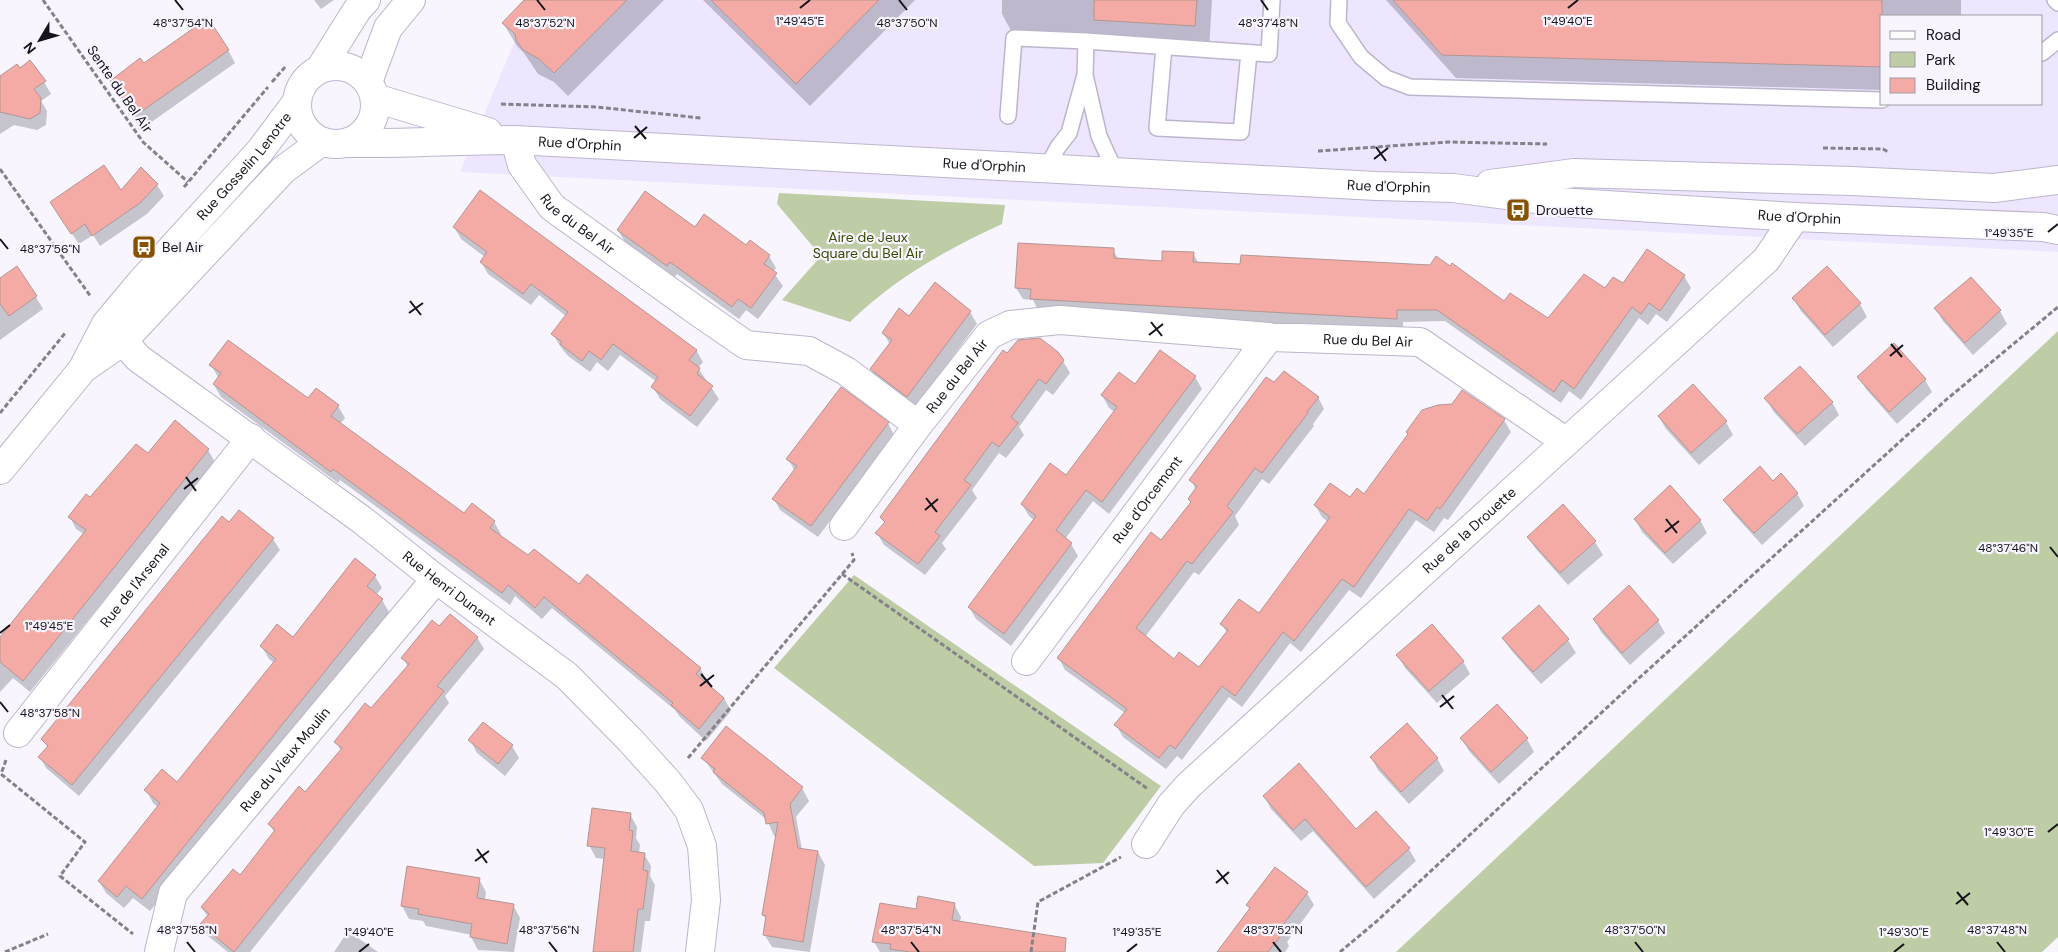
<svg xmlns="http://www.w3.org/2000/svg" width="2058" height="952" viewBox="0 0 2058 952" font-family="'DM Sans',sans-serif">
<rect width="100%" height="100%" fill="#f8f5ff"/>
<path fill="#eee6ff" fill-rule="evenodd" d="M532,0H2058V252L460,172ZM1882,16H2042V104H1882Z"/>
<path fill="#becda6" d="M779,193L1005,205L1002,224C947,249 894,279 850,322L782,300L821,256L777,204Z
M2058,331V937L2042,952H1396Z
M854,575L1161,786L1103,863L1034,866L774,668Z"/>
<path fill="#0003" d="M314,0H334L321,9Z
M526,0H664L568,96L554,82L538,74L524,53L517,46L503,23Z
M703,0H915L810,106Z
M1002,0H1212L1209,49L1015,38L1002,14Z
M1386,0H1961V16H1882V90L1456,78Z
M228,50L235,63L143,128L119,93L143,65Z
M19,70L44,82L51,94L41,101L47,111L46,125L37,130L14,125L0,134V77Z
M157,185L164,196L147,214L100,246L93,235L79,244L58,214L121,192Z
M454,227L696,350L703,362L698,368L719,399L697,427L660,399L653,387L657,382L620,355L608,371L597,362L590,372L568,356L560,346L553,334L566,316L539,295L531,305L488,274L481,262L485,257L461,239Z
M618,230L746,246L769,256L776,268L773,272L783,286L758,319L746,310L739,319L677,274L675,277L625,242Z
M1113,250L1119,260L1163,262L1193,253L1199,264L1504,303L1548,320L1605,290L1624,285L1684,276L1691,288L1667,322L1656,314L1648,325L1639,318L1581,400L1569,391L1561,403L1445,321L1403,322V330L1038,310L1033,300L1023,299L1016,288Z
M1971,278L2000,311L2007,324L1973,355L1943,321L1936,309Z
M0,279L36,297L43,309L0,340Z
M1794,299L1860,304L1867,317L1833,347L1801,311Z
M970,312L977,324L914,409L878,381L871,369L890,344L883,333L910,317Z
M1007,355L1063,361L1070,373L1053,395L1046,390L1019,427L1024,435L1006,458L999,453L972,490L977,498L942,543L946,549L925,575L884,545L877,533L885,524L881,517Z
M211,365L309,400L338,406L345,418L340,424L464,515L494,522L501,534L500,536L528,557L579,586L700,668L707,681L705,683L724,698L731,711L706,741L680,717L675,710L552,608L542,619L515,596L510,605L340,480L338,483L221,397L214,385L218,377Z
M1195,377L1202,389L1109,514L1093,501L1065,539L1071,544L1078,556L1011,646L976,619L969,607L1034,520L1029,516L1022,504L1067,477L1115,412L1109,408L1102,395L1135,386Z
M1859,377L1925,380L1932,392L1897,424L1866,389Z
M1274,384L1318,397L1324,409L1313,424L1314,426L1269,484L1262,479L1235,516L1239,525L1199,575L1194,572L1145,637L1174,660L1200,669L1227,633L1222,624L1259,615L1328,522L1322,517L1315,505L1365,496L1504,420L1511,432L1448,520L1444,518L1434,532L1416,520L1361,598L1349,590L1301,652L1290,643L1242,707L1229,697L1182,760L1177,756L1166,769L1123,737L1116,725L1125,713L1065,670L1059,658L1161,542L1191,503L1189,499L1196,490L1191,480Z
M1693,386L1726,422L1733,435L1699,465L1666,429L1659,417Z
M1766,398L1832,402L1839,415L1805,446L1773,411Z
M175,422L208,450L215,462L30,692L13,678L0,692V638L84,534L76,529L70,517L90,499L148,455Z
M888,423L894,435L818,537L780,510L774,499L795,471L788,459Z
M1773,483L1797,493L1804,506L1762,545L1732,512L1725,500Z
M1563,505L1595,542L1603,555L1568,585L1536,549L1528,537Z
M1635,519L1700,520L1707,533L1673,564L1642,532Z
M229,524L273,539L280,550L79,796L46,768L40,757L48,748L42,739Z
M375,576L382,588L376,595L382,600L389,612L150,911L133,898L124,908L106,893L99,881L158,807L153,803L146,790L177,783L274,663L269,659L262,647L294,639Z
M1629,587L1658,621L1665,633L1630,665L1601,632L1594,619Z
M1539,606L1568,640L1576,653L1541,684L1511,650L1503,638Z
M440,628L477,637L484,649L445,696L449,703L250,952H228L208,936L202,924L208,917L202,908L240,877L275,833L269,824L305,793L341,751L336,742L371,710L408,667L403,658Z
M1398,655L1463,661L1470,674L1437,703L1405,668Z
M1462,739H1527L1534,752L1499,784L1469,751Z
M470,740L512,746L519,758L505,776L477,753Z
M1371,757L1437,758L1444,771L1409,804L1378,770Z
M703,758L802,788L809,801L796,817L802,850L818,852L825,865L810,952L772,947L764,934L767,921L763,914L777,836H774L767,820L722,784Z
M1264,796L1409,849L1416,861L1374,899L1313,831L1301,841L1271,809Z
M630,814L637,827L636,838L640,845L639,853L644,854L651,866L650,876L655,885L650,921H645L641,952H603L605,859L596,858L589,845Z
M479,879L486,892L485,900L513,905L520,918L514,952L478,950L471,937L472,935L426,926L423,921L409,919L402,906Z
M1307,893L1314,905L1287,942L1289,946L1285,952H1218L1250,910L1248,905Z
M954,904L961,917L960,922L1029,952H880L874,942L917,910Z
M348,931L378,952H334Z"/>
<path fill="#f5aba5" stroke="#b29694" d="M524,0H627L554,73L539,59L523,50L516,40L515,34L502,23Z
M711,0H879L796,84Z
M1094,0H1197L1195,26L1094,20Z
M1393,0H1882V67L1442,55Z
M208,18L229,50L135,116L110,81L140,58L144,63Z
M30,60L46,81L34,89L41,98L40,113L30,119L0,112V76L17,64L20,68Z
M104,165L121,190L141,167L158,184L140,203L92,236L85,224L71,234L50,202Z
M480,190L697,350L689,360L700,368L697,374L713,386L690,416L651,387L658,377L613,344L601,360L589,351L582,361L560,344L562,342L551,334L568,312L531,284L523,294L480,262L487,252L453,227Z
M645,191L695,227L704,214L746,245L750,240L770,255L764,264L777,273L751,308L738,299L732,307L670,262L667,266L617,230Z
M1018,243L1114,248V258L1162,261V251L1194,252L1193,262L1240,264L1241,255L1430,265L1436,256L1450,266L1452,263L1504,301L1510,293L1548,318L1584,274L1605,288L1613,277L1623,283L1647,249L1685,275L1660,311L1649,303L1641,314L1632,307L1574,389L1562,380L1554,392L1437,310H1397V319L1030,299L1031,289L1015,288Z
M17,266L37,296L9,316L0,304V278Z
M1827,266L1861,303L1825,335L1792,298Z
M1971,277L2001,310L1965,343L1934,308Z
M935,282L971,311L907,397L870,369L892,340L882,333L899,308L909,316Z
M1040,338L1058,352L1064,360L1046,384L1039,379L1011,417L1018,423L999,447L992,442L964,480L971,485L935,532L940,536L918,564L875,533L885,522L880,517L1003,350L1007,353L1018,340Z
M228,340L308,398L316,388L339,405L331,416L464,513L472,503L495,521L490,528L528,555L534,549L579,584L587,574L701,668L696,674L724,698L699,729L671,705L673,703L544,597L535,608L508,585L502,593L333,469L331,472L213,384L221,373L209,365Z
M1894,343L1926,379L1889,412L1857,377Z
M1160,350L1196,376L1102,502L1086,490L1056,530L1072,543L1004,634L968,607L1036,516L1021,504L1050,463L1066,475L1117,407L1101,395L1119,372L1135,384Z
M1800,366L1833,402L1797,434L1764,398Z
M1284,371L1319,397L1307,412L1308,413L1262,473L1255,468L1227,506L1233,512L1192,564L1187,561L1136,628L1174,659L1179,652L1199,667L1228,630L1220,624L1239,599L1259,613L1330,517L1314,505L1330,483L1350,497L1357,488L1364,494L1408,434L1406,432L1422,410L1438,405L1452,404L1462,390L1505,419L1440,509L1437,507L1427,521L1409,509L1354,587L1342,579L1294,641L1283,632L1235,696L1222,686L1175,749L1170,745L1159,758L1114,725L1127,709L1057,658L1151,532L1161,540L1191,502L1188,499L1197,486L1189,480L1266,377L1274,382Z
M1693,384L1727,421L1691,453L1658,416Z
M841,387L889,422L811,526L772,499L797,466L786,459Z
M175,420L209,449L23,681L0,662V637L86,530L68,517L86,494L90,497L136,444L148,453Z
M1760,466L1773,481L1781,473L1798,493L1754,533L1723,500Z
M1670,485L1701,520L1665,553L1634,519Z
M1563,504L1596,541L1560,573L1527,537Z
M239,510L274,538L72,785L38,757L48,746L41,739L222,516L229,522Z
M355,558L376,575L367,586L383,599L142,899L126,886L117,897L98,881L160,803L144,790L162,769L177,782L276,659L260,646L277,624L293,637Z
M1629,585L1659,620L1622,653L1593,619Z
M1539,605L1569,639L1533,672L1502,638Z
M450,614L478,637L437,686L444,691L234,952L200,924L209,914L201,907L233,869L240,875L275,830L268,824L299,786L305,792L342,748L334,742L365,703L371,708L409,664L401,658L432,620L439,626Z
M1432,624L1464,661L1429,691L1396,655Z
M1497,704L1528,738L1491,772L1460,738Z
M483,722L513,745L498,764L468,740Z
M1407,723L1438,758L1401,792L1370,757Z
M726,726L803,787L790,804L798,848L818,851L803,942L763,935L766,916L762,915L778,822L766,824L764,813L713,772L715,769L701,758Z
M1299,763L1356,829L1376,811L1410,848L1366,887L1305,819L1293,830L1263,796Z
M592,808L631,813L629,830L633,831L631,851L645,853L643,870L648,871L643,909H638L633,952H593L605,848L587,846Z
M407,866L480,878L477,898L514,904L507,944L470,937L472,924L418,914L419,909L401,906Z
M1275,867L1308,892L1279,930L1283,933L1268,952H1217L1250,908L1246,905Z
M918,896L955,903L952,920L1066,938L1065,952H910L890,949L891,944L872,942L880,903L916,909Z"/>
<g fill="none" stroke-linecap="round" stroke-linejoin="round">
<g stroke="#bcb5cc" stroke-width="18">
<path id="service" d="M1339,0L1338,23L1361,57L1386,78L1410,87L1882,100
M2055,0L2058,3
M1164,47L1157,128L1241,132L1249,53
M2042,53L2058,40
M1085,75L1086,41L1269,54L1272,0
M1008,116L1014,38L1086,41
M1046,169L1058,147L1069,133L1085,75L1099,136L1115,171"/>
</g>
<g stroke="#bcb5cc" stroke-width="30">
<g id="minor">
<path id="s1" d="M515,140L522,165L552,207L697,311L746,345L809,351L846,371L918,425"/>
<path id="s2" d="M130,318L123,341L138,358L362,520L436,579L567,676L630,740L668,782L689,810L702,846L706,900L700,952"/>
<path id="s3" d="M844,526L918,425L989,335L1010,325L1060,320L1269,337L1420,342L1565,441"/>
<path id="s4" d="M1026,661L1269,337"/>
<path id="s5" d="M18,733L251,438"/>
<path id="s6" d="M1146,844L1171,805L1188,786L1766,260L1795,217"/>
<path id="s7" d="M159,952L173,893L436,579"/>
</g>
</g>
<g stroke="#bcb5cc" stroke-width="30">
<g id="secondary">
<circle cx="336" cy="105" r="39"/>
<path d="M320,69L357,10L366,0"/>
<path d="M368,82L388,28L411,0"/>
<path d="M375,98L488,132"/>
<path id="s8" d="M350,143C405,144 460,140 515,140L1376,186L1453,188L1559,202L1795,217L2043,227L2058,230"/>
<path d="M1490,184L1574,173L1852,181L1994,188L2058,180"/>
<path d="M87,366L123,341L283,170L321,142"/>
<path id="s9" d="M0,470L82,370L106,324L142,281L260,151L296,103"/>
</g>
</g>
<path stroke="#848189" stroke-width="3" stroke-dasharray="5 2.5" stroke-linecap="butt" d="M43,0L143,142L188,182
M272,82L285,67
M501,104L596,107L701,118
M1823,148L1883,149L1888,152
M1318,151L1449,142L1547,144
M0,169L91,297
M184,187L268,87
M0,413L66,332
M842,574L1148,789
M688,758L854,560L852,553
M6,760L1,774L85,842L60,876L133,934
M5,952L48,934
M1031,952L1038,902L1121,857
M1340,952L1377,921L1627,689L1947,399L2058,307"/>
<use href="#service" stroke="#fff" stroke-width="15"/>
<use href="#minor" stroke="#fff" stroke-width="28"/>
<use href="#secondary" stroke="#fff" stroke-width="28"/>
</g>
<path fill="none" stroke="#16131b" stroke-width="2" d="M175,0L183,10M537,0L545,10M899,0L907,10M1261,0L1268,10M800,8L810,0M1568,8L1578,0M635,126L646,139M634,138L647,127M1376,147L1386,161M1374,159L1388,148M2048,232L2058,224M0,239L8,249M410,301L421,315M409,313L423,303M1151,322L1162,336M1149,335L1163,324M1891,344L1902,357M1890,356L1903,345M186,477L196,491M184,489L198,478M926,498L937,512M925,510L938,499M1666,519L1677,533M1665,532L1679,521M2050,547L2058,557M0,633L10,625M701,674L712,687M700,686L714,675M1442,695L1453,709M0,702L8,712M1440,707L1454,696M2048,832L2058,824M477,849L487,863M475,861L489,851M1217,870L1228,884M1216,883L1229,872M1957,892L1968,905M1956,904L1970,893M187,942L195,952M549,942L557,952M911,942L919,952M1273,942L1281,952M1635,942L1643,952M1997,942L2005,952M359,952L369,944M1127,952L1137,944M1894,952L1904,944"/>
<defs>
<g id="bus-square" transform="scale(1.25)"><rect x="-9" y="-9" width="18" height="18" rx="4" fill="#875100" stroke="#f8f5ff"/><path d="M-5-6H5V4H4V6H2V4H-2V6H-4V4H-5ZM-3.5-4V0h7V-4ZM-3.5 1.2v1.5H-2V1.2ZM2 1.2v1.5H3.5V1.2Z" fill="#fff"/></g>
</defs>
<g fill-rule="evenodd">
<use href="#bus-square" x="1518" y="210"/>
<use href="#bus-square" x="144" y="247"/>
</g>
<g text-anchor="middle" stroke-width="4.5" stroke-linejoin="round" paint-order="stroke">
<g font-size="14" fill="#16131b" stroke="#f8f5ff">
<text transform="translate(120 89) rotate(55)" y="5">Sente du Bel Air</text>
<text dy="5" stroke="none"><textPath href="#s8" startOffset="230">Rue d'Orphin</textPath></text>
<text dy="5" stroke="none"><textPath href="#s9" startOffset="391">Rue Gosselin Lenotre</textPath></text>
<text dy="5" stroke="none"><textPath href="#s8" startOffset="635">Rue d'Orphin</textPath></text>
<text dy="5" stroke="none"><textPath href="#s8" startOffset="1040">Rue d'Orphin</textPath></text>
<text dy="5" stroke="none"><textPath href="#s8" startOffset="1452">Rue d'Orphin</textPath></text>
<text dy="5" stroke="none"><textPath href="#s1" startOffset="108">Rue du Bel Air</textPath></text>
<text dy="5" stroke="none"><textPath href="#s3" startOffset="622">Rue du Bel Air</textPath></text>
<text dy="5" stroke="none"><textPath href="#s3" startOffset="188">Rue du Bel Air</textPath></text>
<text dy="5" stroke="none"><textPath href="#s4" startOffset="202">Rue d'Orcemont</textPath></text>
<text dy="5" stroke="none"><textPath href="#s6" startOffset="452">Rue de la Drouette</textPath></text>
<text dy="5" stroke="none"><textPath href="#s5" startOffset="188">Rue de l'Arsenal</textPath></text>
<text dy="5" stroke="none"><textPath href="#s2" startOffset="434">Rue Henri Dunant</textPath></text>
<text dy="5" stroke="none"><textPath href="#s7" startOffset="235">Rue du Vieux Moulin</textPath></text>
</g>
<g font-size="14" fill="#16131b" stroke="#f8f5ff" text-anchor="start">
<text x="1536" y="215">Drouette</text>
<text x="162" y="252">Bel Air</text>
</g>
<g font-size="14" fill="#384b02" stroke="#f8f5ff">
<text x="868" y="242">Aire de Jeux<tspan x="868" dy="16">Square du Bel Air</tspan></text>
</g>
</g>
<g font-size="12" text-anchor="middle" fill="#16131b" stroke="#f8f5ff" stroke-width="4.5" stroke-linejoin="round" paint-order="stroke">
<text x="800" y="25">1°49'45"E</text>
<text x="1568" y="25">1°49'40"E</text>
<text x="183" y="27">48°37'54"N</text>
<text x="545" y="27">48°37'52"N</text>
<text x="907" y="27">48°37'50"N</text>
<text x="1268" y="27">48°37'48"N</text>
<text x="2009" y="237">1°49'35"E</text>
<text x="50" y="253">48°37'56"N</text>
<text x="2008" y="552">48°37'46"N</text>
<text x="49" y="630">1°49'45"E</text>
<text x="50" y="717">48°37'58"N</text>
<text x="2009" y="836">1°49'30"E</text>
<text x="187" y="934">48°37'58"N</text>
<text x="549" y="934">48°37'56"N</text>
<text x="911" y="934">48°37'54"N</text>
<text x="1273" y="934">48°37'52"N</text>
<text x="1635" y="934">48°37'50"N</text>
<text x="1997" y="934">48°37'48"N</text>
<text x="369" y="936">1°49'40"E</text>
<text x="1137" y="936">1°49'35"E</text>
<text x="1904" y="936">1°49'30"E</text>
</g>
<rect x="1880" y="15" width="162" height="90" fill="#f8f5ff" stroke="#9e9ba4"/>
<rect x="1890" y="31" width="25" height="8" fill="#ffffff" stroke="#9e9ba4"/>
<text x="1926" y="40" font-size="15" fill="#16131b">Road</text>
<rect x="1890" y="52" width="25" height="15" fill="#becda6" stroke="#9e9ba4"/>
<text x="1926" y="65" font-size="15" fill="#16131b">Park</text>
<rect x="1890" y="78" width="25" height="15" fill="#f5aba5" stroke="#9e9ba4"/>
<text x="1926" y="90" font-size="15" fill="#16131b">Building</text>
<g transform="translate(40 40) rotate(232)" stroke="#f8f5ff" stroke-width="4" paint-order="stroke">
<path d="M0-4L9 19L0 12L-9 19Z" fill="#16131b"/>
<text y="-8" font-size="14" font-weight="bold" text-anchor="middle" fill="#16131b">N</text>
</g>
</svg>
